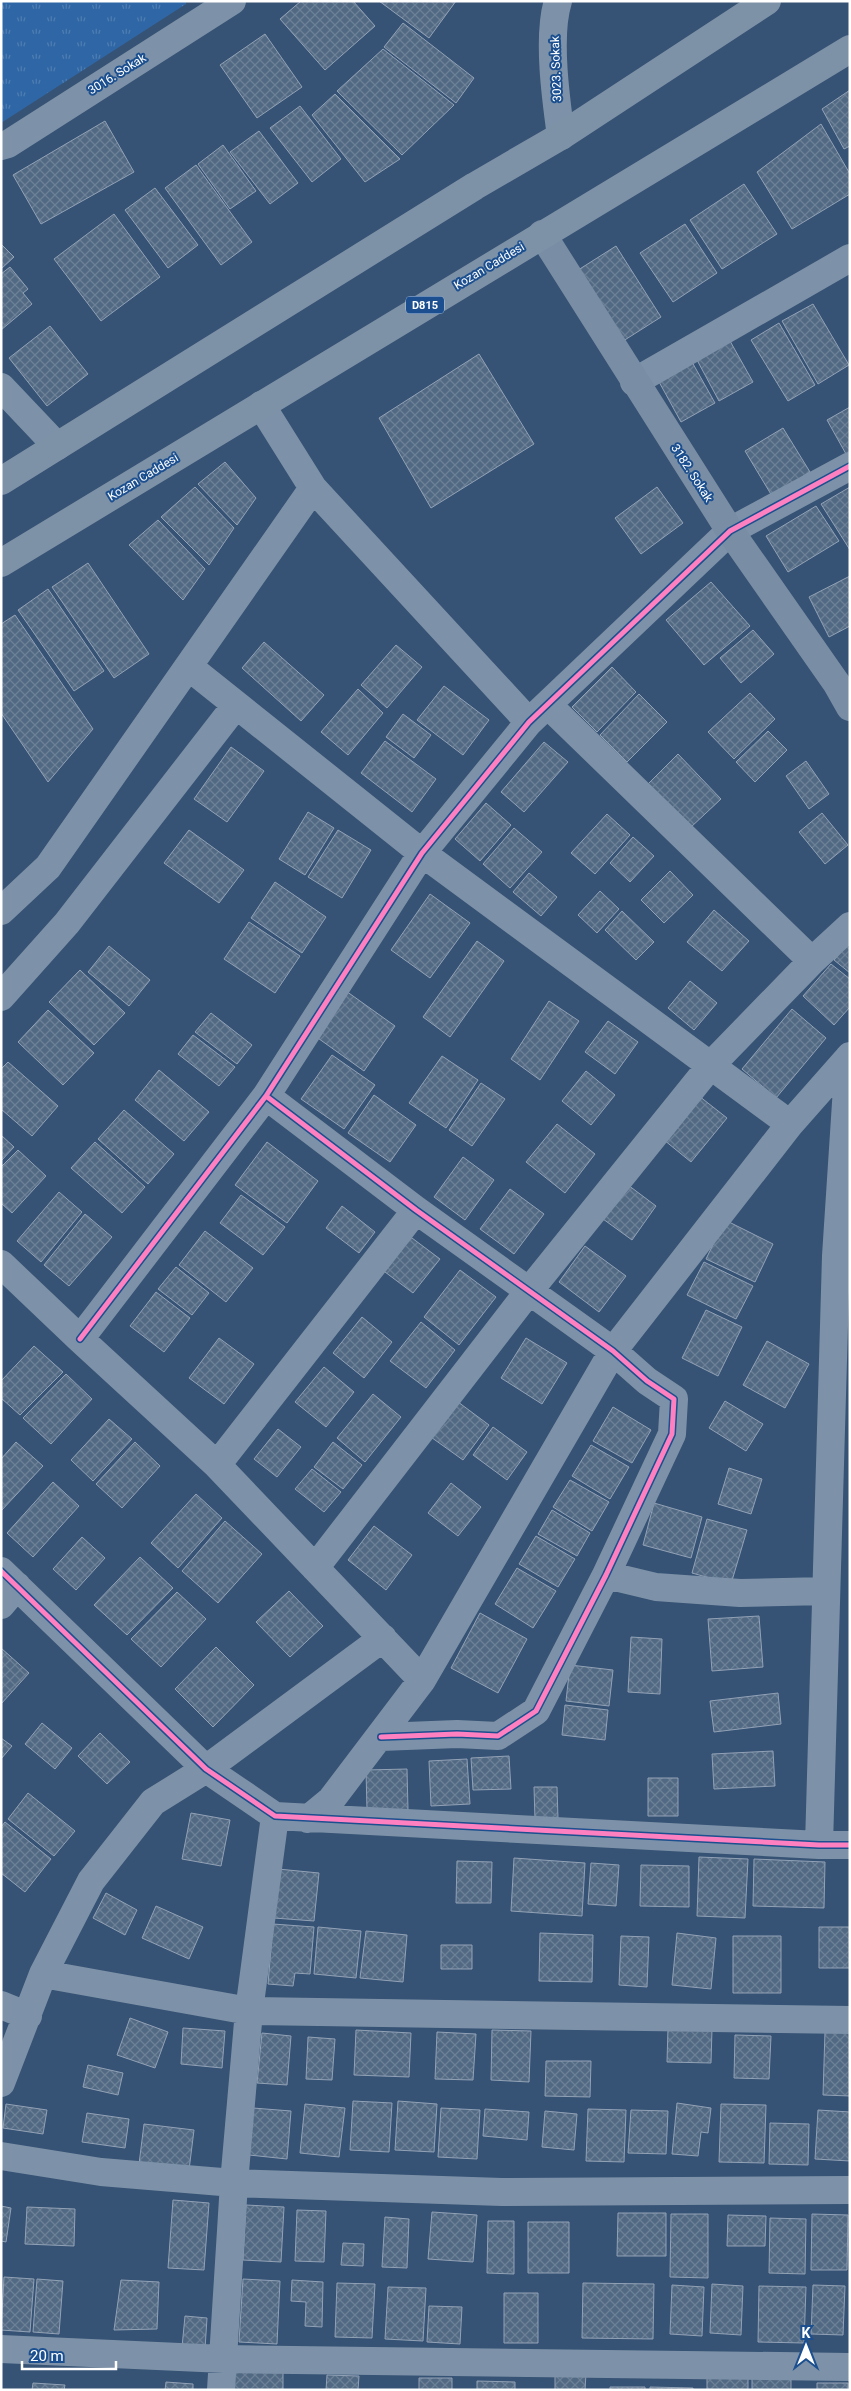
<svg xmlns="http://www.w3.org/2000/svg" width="851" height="2391" viewBox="0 0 851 2391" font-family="Roboto,sans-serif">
<defs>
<pattern id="park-tufts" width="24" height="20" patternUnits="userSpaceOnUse" patternTransform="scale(1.25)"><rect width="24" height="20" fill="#2f66a5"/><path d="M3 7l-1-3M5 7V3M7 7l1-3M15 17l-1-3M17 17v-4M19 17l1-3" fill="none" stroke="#4e7db2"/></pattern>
<pattern id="building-cross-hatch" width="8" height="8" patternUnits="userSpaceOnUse" patternTransform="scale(1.25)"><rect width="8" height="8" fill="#526984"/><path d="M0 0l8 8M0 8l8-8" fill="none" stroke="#6c8096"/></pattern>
</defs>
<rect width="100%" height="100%" fill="#365274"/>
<path fill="url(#park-tufts)" d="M1,1H186V4L1,123Z"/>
<path fill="url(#building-cross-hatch)" stroke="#92a2b6" d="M301,1H353L375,26L325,70L280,19Z
M379,1H456L429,38Z
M403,23L474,78L456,103L384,47Z
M265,34L302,87L257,118L220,65Z
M383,49L454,105L402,155L337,91Z
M850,90V146L844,149L822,109Z
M335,94L400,159L365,182L312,115Z
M300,106L341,159L312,182L270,128Z
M105,121L134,172L41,224L13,175Z
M821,124L850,174V194L792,229L757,172Z
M259,131L298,183L270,204L230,152Z
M223,145L256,191L230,209L198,164Z
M196,165L252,242L221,265L165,188Z
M744,184L777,234L722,269L690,220Z
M155,188L198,245L168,268L125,210Z
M114,214L160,277L101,321L54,259Z
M685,224L717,273L673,302L640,253Z
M1,244L14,257L1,269Z
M616,246L661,317L620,343L575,272Z
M10,267L28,289L23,293L32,304L1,330V274Z
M813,304L849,365L818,384L782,321Z
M779,323L815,385L788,401L751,340Z
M50,326L88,374L47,406L9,358Z
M730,341L753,382L719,401L697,360Z
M479,354L534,444L431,508L379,418Z
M692,362L715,403L681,422L658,380Z
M850,407V452L846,454L827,420Z
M783,428L810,472L772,496L745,451Z
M225,462L256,498L237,525L198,484Z
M195,487L234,528L209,565L161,517Z
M657,487L683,523L641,554L615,518Z
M850,487V550L821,504Z
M816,506L839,541L788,572L766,536Z
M158,520L205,569L183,600L129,545Z
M88,563L149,654L114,678L52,587Z
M850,576V626L829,637L809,597Z
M711,582L750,626L704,665L666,620Z
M48,589L104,671L74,691L18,610Z
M15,615L93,729L48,782L1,713V624Z
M753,630L774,654L741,683L720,658Z
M264,642L324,695L301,721L242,668Z
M396,645L422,667L387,708L361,685Z
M612,667L636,692L597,732L572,707Z
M444,686L489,720L463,755L417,720Z
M358,689L383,713L348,755L321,732Z
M750,693L775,719L734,759L708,732Z
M639,694L667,722L627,762L600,735Z
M403,714L431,735L414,758L386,737Z
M768,731L787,750L755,782L736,762Z
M385,741L436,779L412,812L361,773Z
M544,742L568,762L524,812L501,792Z
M231,747L264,771L227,822L194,799Z
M678,754L721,799L690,828L648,784Z
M806,761L829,794L809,809L786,776Z
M486,803L511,825L480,861L455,839Z
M308,812L334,828L305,875L279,859Z
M822,813L848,845L825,864L799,832Z
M607,814L630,835L595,874L571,853Z
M514,828L542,852L510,888L483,864Z
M189,830L244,870L219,903L164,863Z
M338,830L371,850L342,898L308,877Z
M633,837L654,856L630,882L610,863Z
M670,871L693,895L664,923L641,900Z
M529,873L557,897L541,916L513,892Z
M275,882L326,917L302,953L251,918Z
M600,891L619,909L597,933L578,915Z
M430,894L470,923L430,978L391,950Z
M714,910L749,941L722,971L687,942Z
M622,911L654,942L636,960L605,930Z
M249,922L300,956L275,993L224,959Z
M477,941L504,961L450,1037L423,1017Z
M850,942V973L834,960Z
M109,946L150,980L129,1006L88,972Z
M831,964L850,979V1007L834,1025L803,996Z
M80,970L125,1013L94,1045L49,1002Z
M690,981L717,1003L694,1030L668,1008Z
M346,991L395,1026L364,1071L315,1036Z
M549,1001L579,1021L540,1080L511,1059Z
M792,1009L826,1038L776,1098L742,1069Z
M48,1010L94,1053L63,1085L18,1042Z
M211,1013L252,1045L237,1064L195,1032Z
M608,1021L638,1042L615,1074L585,1052Z
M193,1035L235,1067L219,1086L178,1054Z
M332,1055L375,1085L344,1129L301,1099Z
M442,1056L478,1080L446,1128L409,1103Z
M8,1062L58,1106L32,1136L1,1109V1069Z
M159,1070L209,1112L184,1141L135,1100Z
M586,1071L615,1095L591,1125L562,1101Z
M481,1083L505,1099L472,1146L449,1130Z
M374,1095L416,1125L390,1162L348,1133Z
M699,1096L727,1118L691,1162L664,1140Z
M124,1110L174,1154L148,1184L98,1139Z
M557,1124L595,1154L565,1193L526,1162Z
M1,1135L14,1147L1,1161Z
M95,1142L145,1187L122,1213L71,1168Z
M267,1142L318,1181L287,1223L235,1185Z
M18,1150L46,1176L12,1213L1,1203V1167Z
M463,1157L494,1180L465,1220L434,1197Z
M628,1185L656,1206L632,1240L603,1219Z
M510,1189L544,1214L514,1254L480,1229Z
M59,1192L82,1212L41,1262L17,1241Z
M241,1195L285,1227L263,1255L220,1223Z
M342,1206L375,1232L359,1253L326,1228Z
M85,1214L112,1237L69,1286L44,1265Z
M725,1220L773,1244L755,1282L706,1259Z
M205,1231L253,1268L226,1302L179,1265Z
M404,1232L440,1259L413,1293L377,1266Z
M585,1246L626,1276L599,1312L559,1282Z
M704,1262L753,1286L736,1319L687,1295Z
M176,1267L209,1293L192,1315L158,1289Z
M460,1270L496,1297L459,1345L424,1317Z
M156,1292L190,1318L164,1352L130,1326Z
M706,1310L742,1327L718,1376L682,1358Z
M362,1317L392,1342L364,1378L333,1353Z
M421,1322L455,1350L426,1388L390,1361Z
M219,1338L254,1364L224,1404L189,1378Z
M526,1338L567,1363L542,1404L501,1378Z
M767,1341L809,1364L785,1408L743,1385Z
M34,1346L63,1372L20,1415L1,1398V1381Z
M324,1367L354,1392L326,1427L295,1402Z
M66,1374L92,1399L51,1444L23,1418Z
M373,1394L401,1417L365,1462L337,1438Z
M454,1399L489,1425L463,1460L428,1435Z
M725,1401L763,1424L746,1451L709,1428Z
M613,1407L651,1430L632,1463L593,1441Z
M109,1419L132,1439L93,1481L71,1460Z
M493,1427L527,1452L507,1480L473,1455Z
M278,1429L301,1447L277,1477L254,1459Z
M16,1442L43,1466L1,1511V1459Z
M135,1442L160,1466L122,1508L96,1484Z
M333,1442L362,1465L343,1489L314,1467Z
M591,1445L629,1467L610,1499L572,1476Z
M729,1468L762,1479L751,1514L718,1504Z
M312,1469L341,1492L324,1512L295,1489Z
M570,1480L609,1502L592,1531L553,1507Z
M53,1482L79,1506L33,1557L7,1533Z
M451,1483L481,1507L458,1536L428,1513Z
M196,1494L222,1518L178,1568L151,1543Z
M654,1503L702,1517L691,1558L643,1545Z
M552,1510L590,1533L577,1556L538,1534Z
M707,1519L747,1530L731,1584L692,1573Z
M225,1521L262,1554L218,1603L182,1571Z
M374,1526L412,1555L386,1590L348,1560Z
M536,1536L575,1559L558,1587L519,1564Z
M82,1537L105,1558L76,1590L53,1569Z
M140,1557L173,1588L127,1635L94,1605Z
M517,1568L556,1591L533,1628L495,1604Z
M289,1591L323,1626L290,1657L256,1622Z
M177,1592L206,1619L161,1667L131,1639Z
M480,1613L527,1639L498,1693L451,1668Z
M759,1616L763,1667L712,1671L708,1619Z
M631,1637L662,1639L660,1694L628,1692Z
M216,1647L254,1685L213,1727L175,1689Z
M1,1648L29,1673L1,1704Z
M570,1665L613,1670L609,1706L566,1701Z
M778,1693L781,1724L714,1732L710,1701Z
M565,1705L608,1710L605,1740L562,1735Z
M42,1723L72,1748L55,1769L25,1744Z
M100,1733L130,1762L107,1784L78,1756Z
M1,1738L12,1746L1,1759Z
M773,1751L775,1786L714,1789L712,1754Z
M509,1756L511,1789L473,1790L471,1758Z
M467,1759L470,1804L431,1806L429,1761Z
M407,1769L408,1810H367L366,1770Z
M648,1778H678V1816H648Z
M534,1787H557L558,1819L535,1820Z
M28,1793L75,1831L54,1856L8,1819Z
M191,1813L230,1820L221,1866L182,1859Z
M5,1822L51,1859L25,1892L1,1873V1827Z
M699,1857L748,1859L745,1918L697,1916Z
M514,1858L585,1863L582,1916L511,1911Z
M754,1859L825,1862L824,1908L753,1906Z
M457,1861L492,1862L491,1903H456Z
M591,1863L619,1865L616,1906L588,1904Z
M641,1865L689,1866V1907L640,1906Z
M278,1869L319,1873L314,1921L274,1918Z
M106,1893L137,1910L125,1935L93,1918Z
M156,1906L203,1927L189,1959L142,1938Z
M273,1924L314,1927L310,1974L295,1973L293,1986L268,1984Z
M318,1927L361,1931L356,1978L314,1974Z
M819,1927H850V1968H819Z
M366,1931L407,1935L403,1982L360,1978Z
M540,1933L593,1935L592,1982L539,1981Z
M677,1933L716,1938L711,1989L672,1985Z
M621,1936L649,1937L647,1987L619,1985Z
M733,1936H781V1993H733Z
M441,1945H472V1969H441Z
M130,2018L168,2032L155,2068L117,2055Z
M183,2028L225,2031L222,2068L181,2064Z
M668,2028L712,2029L711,2063L667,2062Z
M356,2030L411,2033L409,2077L354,2075Z
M492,2030L531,2031L529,2082L491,2080Z
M825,2031L850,2032V2096L823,2095Z
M437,2032L476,2034L473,2080L435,2079Z
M262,2033L291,2036L287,2085L257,2083Z
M735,2035L771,2036L769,2079L734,2078Z
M308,2037L335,2039L332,2080L306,2079Z
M546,2061H591L590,2097L545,2096Z
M88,2065L123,2073L118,2095L83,2087Z
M353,2101L392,2103L389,2152L350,2150Z
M398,2101L437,2104L434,2152L395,2150Z
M677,2103L711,2108L708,2133L701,2132L698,2156L672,2154Z
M6,2104L47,2110L43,2134L3,2128Z
M305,2104L345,2108L339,2157L300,2153Z
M721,2104L766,2105L764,2163L719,2162Z
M253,2108L291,2111L287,2159L249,2155Z
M441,2108L480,2110L477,2159L438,2157Z
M485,2109L529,2112L527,2140L483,2136Z
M588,2109L626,2110L624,2162L586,2161Z
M631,2110L668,2111L666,2154L628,2153Z
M818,2110L850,2112V2161L815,2159Z
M545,2111L577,2114L574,2150L542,2147Z
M87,2113L129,2119L125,2148L82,2142Z
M770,2123L809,2124L808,2165L769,2164Z
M144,2124L194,2130L189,2170L139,2164Z
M173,2200L209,2203L204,2270L168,2268Z
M246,2205L284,2207L281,2262L243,2260Z
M1,2206L11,2208L6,2242L1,2241Z
M27,2207L75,2209L74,2246L25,2244Z
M297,2210L326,2211L324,2262L295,2261Z
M432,2212L477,2215L473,2262L428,2259Z
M618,2213H666V2256H617Z
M671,2214H708V2278L670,2277Z
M812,2214L848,2215L847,2270H811Z
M728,2215L766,2216L765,2246H727Z
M385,2217L409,2219L407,2268L382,2267Z
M770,2218L806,2219L805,2274L769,2273Z
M488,2221H514V2274L487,2273Z
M528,2222H569V2273H528Z
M343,2243L364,2244L363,2266L341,2265Z
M4,2277L34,2279L30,2332L1,2330Z
M37,2279L63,2281L59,2334L33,2332Z
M243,2279L280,2281L277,2344L239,2342Z
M121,2280L159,2282L157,2329L114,2330Z
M292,2280L323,2282L322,2327L305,2326L306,2302L291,2301Z
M337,2283L375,2284L372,2338L335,2337Z
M583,2283L654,2284L653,2339L582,2338Z
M712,2284L743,2286L741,2335L710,2333Z
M672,2285L704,2287L702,2336L670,2334Z
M813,2285L845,2286L843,2335L811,2334Z
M759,2286L806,2287L804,2343L758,2342Z
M388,2287L426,2288L423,2341L385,2339Z
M504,2293H538V2343H504Z
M429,2306L462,2307L460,2344L427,2342Z
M185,2316L207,2318L205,2349L182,2347Z
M232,2371L283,2372V2390H232Z
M555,2372L586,2373L585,2390H555Z
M707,2373H748V2390H707Z
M327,2375L359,2376L358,2390H326Z
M752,2377H791V2390H752Z
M419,2378H452V2390H419Z
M477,2381L515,2382V2390H477Z
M166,2382L193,2384V2390H165Z
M33,2383L65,2385L64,2390H32Z
M817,2383H848V2390H817Z
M610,2387H645V2390H610Z
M650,2387L693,2388V2390H650Z"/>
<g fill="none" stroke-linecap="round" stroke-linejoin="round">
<path stroke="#7d92a8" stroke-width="28" d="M558,1C547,36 556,100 561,136
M1,146L8,144L232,1
M634,382L850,258
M1,387L57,446
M261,405L313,488L529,722
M189,667L422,853L790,1124
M548,705L812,961
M1,911L48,867L313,488
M1,997L67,923L236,705
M266,1096L416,1210L613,1351L647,1381L674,1399L672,1434L606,1575L536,1711L498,1736L457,1734L381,1737
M1,1264L80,1339L217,1465L422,1680
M80,1339L266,1096L422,853L529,722L730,531L850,466
M217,1465L416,1210
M315,1568L529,1291L711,1065L812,961L850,926
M1,1571L206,1769L275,1816L819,1845H850
M606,1575L656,1587L740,1593L825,1591
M1,1605L17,1586
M308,1819L331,1800L422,1680L613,1351L790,1124L850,1056
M819,1845L836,1256L849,1057
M43,1974L249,2011L850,2020
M1,2005L28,2016
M1,2083L43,1974L91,1881L153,1802L206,1769L383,1638
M1,2156L101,2172L234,2183L502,2192L850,2190
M1,2349L224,2359L850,2367
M221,2390L234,2183L249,2011L275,1816"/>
<path stroke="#798da4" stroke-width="28" d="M542,234L730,531L837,684L850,707"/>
<path stroke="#7e92a7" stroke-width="28" d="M1,481L475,186L561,136L767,1
M1,563L850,49"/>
<g stroke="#1b4f8f" stroke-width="8">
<path id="cycleway" d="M266,1096L416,1210L613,1351L647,1381L674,1399L672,1434L606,1575L536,1711L498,1736L457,1734L381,1737
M80,1339L266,1096L422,853L529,722L730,531L850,466
M1,1571L206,1769L275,1816L819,1845H850"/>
</g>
<use href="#cycleway" stroke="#ff80c0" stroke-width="5"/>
</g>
<g text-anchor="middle" stroke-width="4" stroke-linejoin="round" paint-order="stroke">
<rect fill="#1b4f8f" stroke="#bbcadd" stroke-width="1" x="406" y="296.5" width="38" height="17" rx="4"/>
<g font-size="11" font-weight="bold" fill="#fff">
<text x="425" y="309">D815</text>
</g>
<g font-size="12" fill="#fff" stroke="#1b4f8f">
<text transform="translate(556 69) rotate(-92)" y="4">3023. Sokak</text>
<text transform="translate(117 74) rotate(-32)" y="4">3016. Sokak</text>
<text transform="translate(489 266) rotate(-31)" y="4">Kozan Caddesi</text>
<text transform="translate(692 473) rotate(57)" y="4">3182. Sokak</text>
<text transform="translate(143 477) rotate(-31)" y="4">Kozan Caddesi</text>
</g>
</g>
<rect width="851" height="2391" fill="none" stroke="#ffffff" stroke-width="5"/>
<g transform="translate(806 2346)" stroke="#1b4f8f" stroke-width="4" paint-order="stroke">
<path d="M0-4L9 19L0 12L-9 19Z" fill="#ffffff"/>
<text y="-8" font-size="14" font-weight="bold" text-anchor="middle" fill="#ffffff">K</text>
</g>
<path d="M22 2361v8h94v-8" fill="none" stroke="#ffffff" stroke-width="2.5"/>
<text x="30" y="2361" font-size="15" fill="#ffffff" stroke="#1b4f8f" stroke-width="4" paint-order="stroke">20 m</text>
</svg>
